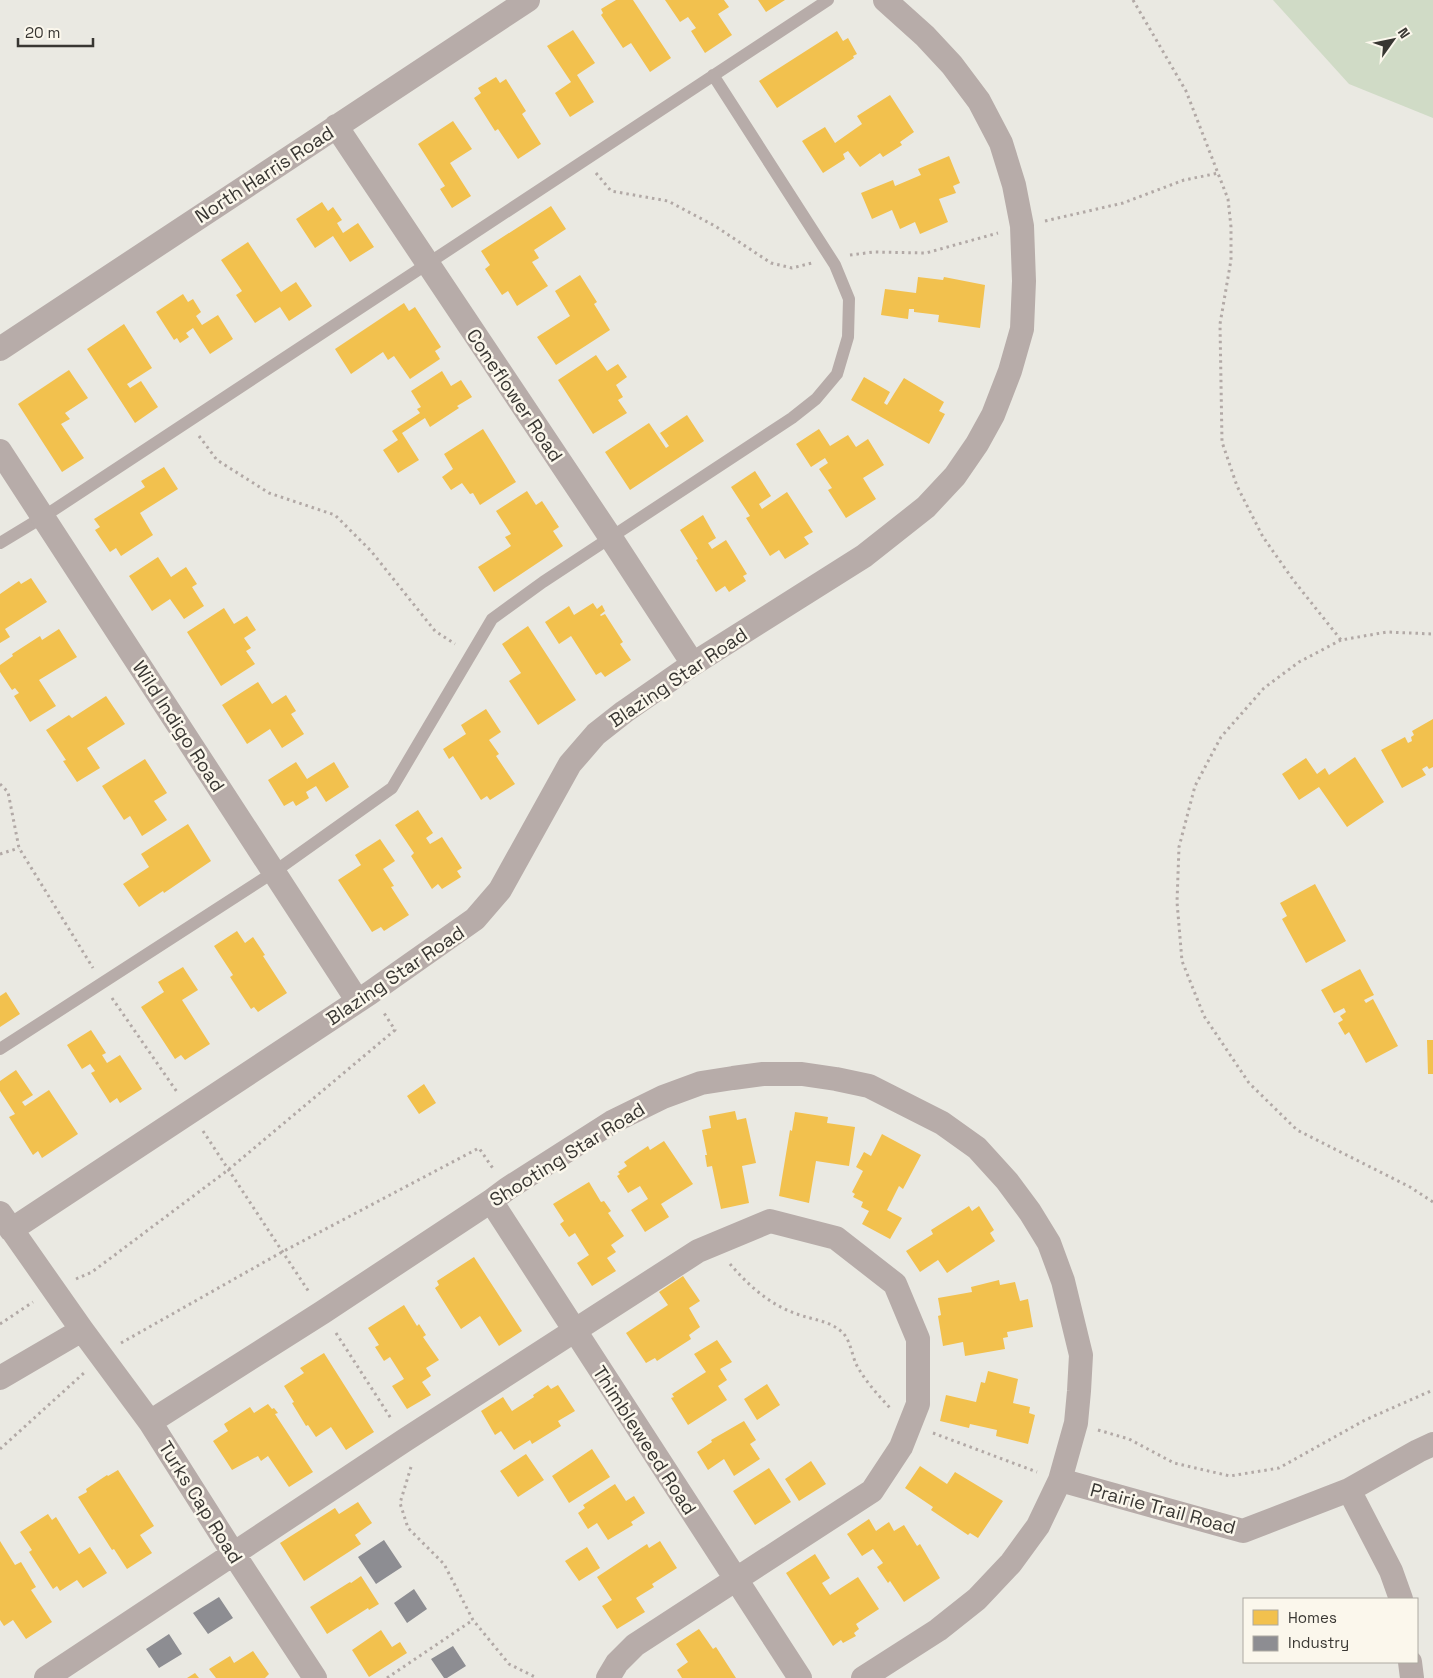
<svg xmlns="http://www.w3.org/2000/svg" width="1433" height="1678" viewBox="0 0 1433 1678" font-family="'Space Grotesk',sans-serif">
<rect width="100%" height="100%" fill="#eae9e2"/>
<path fill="#d0dbc6" d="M1273,0H1433V118L1349,84Z"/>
<path fill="#f2c14e" d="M616,0H633L671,58L650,72L631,43L623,48L601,15L603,13L601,9Z
M665,0H724L729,7L718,14L732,35L705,53L691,31L696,28L688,17L680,22Z
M758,0H785L766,12Z
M573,30L595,63L577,75L594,102L570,117L555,93L571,82L547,46Z
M837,31L843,41L848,38L857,54L853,56L854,58L777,108L759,81Z
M496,77L500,83L506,79L526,111L522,114L541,144L518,159L498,129L495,131L474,98L481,93L478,88Z
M890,95L914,132L900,142L902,145L883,157L880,153L860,167L848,151L843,154L845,159L823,173L802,141L825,127L835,143L862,124L857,116Z
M453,121L472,149L450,163L471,196L452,208L440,189L445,186L418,144Z
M949,156L960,183L953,186L956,193L939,199L948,222L920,234L915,222L900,229L892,210L872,219L861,193L893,180L895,186L921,175L918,169Z
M322,202L328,211L333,207L342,220L337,223L343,233L358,223L374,247L350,262L333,236L315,248L296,219Z
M551,206L566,229L534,250L539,258L532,262L548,286L517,306L508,291L502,295L485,269L490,265L481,251Z
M248,242L281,292L296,282L312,306L289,321L280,307L255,323L236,295L242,291L221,260Z
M580,275L597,302L594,304L610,330L556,365L537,337L570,316L555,291Z
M918,277L943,280L944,277L985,285L980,328L938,322L939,315L914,312V309H909L908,319L881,315L885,289L916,293Z
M183,294L188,302L193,299L201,312L196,316L202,325L218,315L233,339L210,354L193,328L186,333L189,337L180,343L177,338L174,340L156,312Z
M404,303L409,311L415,307L441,347L435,351L440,359L410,379L394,356L388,360L383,352L351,374L335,349Z
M124,324L152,368L127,384L130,388L141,381L158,407L135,423L87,349Z
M596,355L607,371L618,364L627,377L616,385L623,397L618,400L627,413L593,434L558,380Z
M69,370L88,398L65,413L70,419L61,424L84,458L62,472L18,404Z
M442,371L451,386L461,380L472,397L457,406L459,408L430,427L425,418L402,433L419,460L398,473L383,450L398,440L392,431L420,413L417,409L421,407L411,391Z
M864,377L890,392L884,403L887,405L904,378L944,402L939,411L945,414L929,444L851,400Z
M687,415L704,441L630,490L605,452L649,423L666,448L669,446L660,433Z
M483,429L516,482L480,505L473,493L470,494L462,483L451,490L442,477L453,469L444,454Z
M819,429L830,446L848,435L856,447L868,439L884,465L863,478L876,499L846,518L828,490L832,488L819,469L828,463L825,458L811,467L796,444Z
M164,467L178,489L140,513L153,535L121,556L116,548L110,552L95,530L100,527L94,519L145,487L141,481Z
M755,471L771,496L759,504L762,509L787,492L813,532L804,537L809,544L785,559L779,550L770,556L746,518L750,516L731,487Z
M527,491L536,505L542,501L559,527L553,531L563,546L494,592L478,567L511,546L505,537L511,534L496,511Z
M703,515L716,538L708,543L712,549L726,540L747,574L743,576L746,581L729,592L725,586L716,592L696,560L698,559L680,530Z
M158,557L171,577L186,567L197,584L192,587L204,606L184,619L170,599L152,611L129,576Z
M31,578L47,602L5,629L10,637L0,643V594L19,581L21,584Z
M593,603L597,609L602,605L605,611L600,615L601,616L605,614L623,642L620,644L631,660L605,677L601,672L596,675L571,636L559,644L545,622L569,606L574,615Z
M224,608L234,624L247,616L256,630L244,638L251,648L246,651L255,664L221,686L187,632Z
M528,626L576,700L538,725L509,681L521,673L502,644Z
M59,629L77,657L39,680L56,706L30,722L14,696L19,693L15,688L12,690L0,672V665L13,656L12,654L40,636L42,640Z
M258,682L272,704L286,695L296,711L291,714L304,734L282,748L270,729L247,744L222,705Z
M106,696L125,724L87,748L100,768L77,782L63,761L66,760L46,730L69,715L72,718Z
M486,709L501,732L489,740L499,754L496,756L515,784L490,800L487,796L481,800L453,756L449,759L443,749L466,734L461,725Z
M1433,719V767L1429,769L1427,766L1422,769L1426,775L1402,788L1381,750L1405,737L1408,743L1412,741L1411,737L1414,735L1412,731Z
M1355,757L1384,802L1347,827L1319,787L1299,800L1282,774L1306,758L1317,774L1325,768L1329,775Z
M145,759L167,793L154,801L167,820L142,836L130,816L124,820L102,786Z
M296,762L307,779L334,762L349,787L326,802L316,786L306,792L309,798L296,806L293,801L284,806L268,780Z
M418,810L433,833L426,838L430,844L442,837L462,868L457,871L461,877L442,889L438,884L432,889L411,856L414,853L395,825Z
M188,824L211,861L164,893L163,891L139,907L123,884L149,867L141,854Z
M380,839L395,861L383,869L394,886L391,887L409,915L384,931L381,927L372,932L338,880L361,865L355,855Z
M1315,884L1346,941L1306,963L1282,919L1287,916L1280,903Z
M237,931L245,943L253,937L265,955L263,956L287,993L258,1012L254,1007L251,1009L230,977L233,975L214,946Z
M183,967L198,990L182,1000L210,1044L185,1060L181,1055L175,1059L141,1007L164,992L158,982Z
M1360,969L1374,995L1364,1000L1366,1003L1373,999L1398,1046L1366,1063L1349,1032L1345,1035L1338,1023L1343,1020L1340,1016L1346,1012L1344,1008L1334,1013L1321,990Z
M6,992L20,1014L0,1027V996Z
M91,1030L106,1053L102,1055L107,1063L120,1055L142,1089L120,1103L117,1098L110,1103L91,1073L95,1071L90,1064L82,1069L67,1045Z
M1427,1040H1433V1074H1428Z
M16,1070L33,1095L22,1102L25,1106L49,1090L78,1134L42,1158L38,1151L33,1155L9,1117L15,1114L0,1091V1081Z
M424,1084L436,1103L419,1114L407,1096Z
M735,1111L737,1120L746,1118L756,1163L742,1166L749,1203L721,1209L712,1166L707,1167L705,1155H707L702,1130L711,1128L709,1116Z
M795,1112L828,1117L827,1123L855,1127L849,1166L816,1161L809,1203L779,1196L790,1130L792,1131Z
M882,1134L921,1155L903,1189L899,1186L887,1210L902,1218L890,1239L862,1224L869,1211L861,1207L863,1202L853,1197L855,1194L852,1192L863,1171L856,1167L864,1152L871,1156Z
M664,1141L693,1184L661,1204L669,1217L645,1232L631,1210L648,1199L640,1186L628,1193L617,1176L620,1174L618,1172L627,1166L624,1162L648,1146L650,1150Z
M589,1182L601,1202L604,1201L611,1211L608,1213L624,1236L611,1245L616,1252L607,1258L616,1271L592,1286L577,1263L589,1255L575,1233L569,1237L560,1224L564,1221L553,1204Z
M969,1206L972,1211L979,1206L994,1230L990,1233L995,1241L947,1273L938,1260L920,1272L906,1251L933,1234L931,1230Z
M474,1257L522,1331L499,1346L480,1316L461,1329L435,1288L439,1285L437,1281Z
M683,1276L700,1301L689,1308L700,1327L689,1335L691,1339L657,1361L655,1358L646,1363L626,1333L668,1305L659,1292Z
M999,1280L1000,1285L1015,1282L1020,1301L1028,1299L1033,1327L1007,1332L1008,1337L1003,1338L1005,1349L965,1356L963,1342L943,1346L938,1316L941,1315L938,1298L972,1292L971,1287Z
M404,1305L417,1326L419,1324L426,1335L423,1337L439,1360L426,1368L431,1376L422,1382L431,1395L407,1409L392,1386L404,1379L390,1357L384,1361L375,1347L379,1345L368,1328Z
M717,1340L732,1362L720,1369L727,1380L718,1386L727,1400L688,1425L671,1398L674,1397L672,1394L706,1372L694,1354Z
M324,1353L374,1432L346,1450L331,1427L316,1437L308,1425L306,1426L292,1403L294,1402L284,1386L304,1373L300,1368Z
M988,1371L1018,1379L1013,1403L1030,1407L1029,1413L1035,1415L1028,1444L996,1436L997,1430L970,1424L969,1428L940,1421L946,1395L976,1402L981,1382L985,1383Z
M767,1384L780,1405L757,1420L744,1399Z
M548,1385L551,1389L558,1385L575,1411L558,1421L561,1426L532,1444L530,1440L514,1450L501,1431L495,1435L481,1411L503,1397L512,1411L534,1397L533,1395Z
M268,1404L272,1409L274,1408L278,1413L275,1414L313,1472L289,1487L268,1456L261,1461L258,1456L232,1470L213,1441L228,1431L224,1424L250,1407L254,1413Z
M744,1421L756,1440L750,1444L760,1459L734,1476L724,1459L708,1470L697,1452L712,1442L711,1440Z
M592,1449L610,1477L569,1503L552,1476Z
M526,1454L544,1480L518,1497L500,1471Z
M811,1461L826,1484L799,1501L785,1479Z
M920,1466L947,1484L955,1472L1003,1501L978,1538L970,1533L968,1535L931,1510L933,1507L905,1488Z
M769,1468L791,1502L755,1525L733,1491Z
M118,1470L154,1526L140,1535L152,1553L127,1569L114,1549L112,1550L78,1497L87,1492L86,1489L107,1475L108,1476Z
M615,1484L626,1501L634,1496L645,1513L631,1522L633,1525L608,1540L597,1523L588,1529L578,1513L585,1508L583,1505Z
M358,1502L372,1523L355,1535L361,1544L304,1581L280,1543L335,1508L339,1514Z
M48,1514L52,1520L56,1517L79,1554L90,1547L107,1573L83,1588L77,1580L60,1591L57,1586L53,1589L29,1552L32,1550L20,1532Z
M869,1519L876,1531L889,1522L894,1531L904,1525L917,1546L920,1544L940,1578L904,1602L890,1581L888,1583L877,1567L883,1563L873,1549L862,1556L847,1534Z
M0,1541L15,1565L21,1562L36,1587L31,1590L52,1622L26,1639L13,1620L4,1626L0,1620Z
M660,1541L677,1568L652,1584L654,1587L636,1598L645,1612L617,1629L602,1606L612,1600L597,1577L647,1544L649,1548Z
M587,1547L600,1568L579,1581L565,1561Z
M815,1554L830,1578L822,1583L830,1595L858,1577L879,1609L856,1624L859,1629L854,1633L856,1636L843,1643L841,1640L833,1646L786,1573Z
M361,1576L379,1604L369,1610L368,1608L327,1634L310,1607L350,1582L351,1583Z
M699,1629L713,1649L716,1647L736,1678H682L677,1670L688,1662L676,1644Z
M381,1630L392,1647L400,1642L407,1653L369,1677L352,1650Z
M253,1651L269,1674L265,1678H216L209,1669L230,1656L234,1663Z
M195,1673L199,1678H187Z"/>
<path fill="#8d8d92" d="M384,1540L402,1567L376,1584L358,1557Z
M414,1589L427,1609L407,1623L394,1603Z
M219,1597L233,1618L208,1634L193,1613Z
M169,1634L182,1654L159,1668L146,1649Z
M453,1646L466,1666L447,1678H444L431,1659Z"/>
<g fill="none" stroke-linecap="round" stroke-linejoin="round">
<path stroke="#b2a9a6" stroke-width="3" stroke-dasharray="2.5 4" stroke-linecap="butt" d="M1133,0L1186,91L1228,199L1231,227V260L1220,324L1222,442L1237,486L1263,537L1294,581L1341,640L1387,632L1433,634
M596,173L611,191L668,201L715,226L771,263L792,268L812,263
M1045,221L1123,203L1184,180L1219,173
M850,255L874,252L926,253L998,233
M199,436L217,460L269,493L335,515L371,551L435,631L455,644
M1341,640L1299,662L1264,688L1221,737L1195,786L1179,847L1177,902L1182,961L1204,1016L1249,1083L1297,1130L1410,1187L1433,1202
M0,784L8,792L19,848L93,968
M0,854L19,848
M112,998L177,1092
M203,1131L309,1292
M730,1264C748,1285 770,1305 797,1314C813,1320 828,1320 842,1332C850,1339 852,1355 856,1364C865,1381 878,1395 891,1409
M76,1279L92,1272L228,1170L395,1030L384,1013
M0,1324L33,1302
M336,1333L392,1420
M121,1343L282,1252L479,1148L494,1170
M1098,1430L1129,1439L1174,1463L1230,1476L1279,1468L1365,1420L1433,1390
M933,1433L1037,1472
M0,1449L85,1372
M411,1467L400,1503L408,1528L444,1564L473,1620L509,1664L537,1678
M387,1678L473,1620"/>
<path stroke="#b7aca9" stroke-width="12" d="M0,543L43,517L828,0
M0,1049L274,872L392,788L492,619L543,582L792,418L816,399L837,374L848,337L849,299L835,265L713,75"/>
<path stroke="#b7aca9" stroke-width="24" d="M336,126L611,538L693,664
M0,349L528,0
M0,451L357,1000
M491,1201L800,1678
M0,1213L82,1330L0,1378
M11,1230L370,993L475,919L500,890L570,764L596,734L624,712L693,664L864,556L926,507L955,476L977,444L993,415L1010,371L1022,329L1024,281L1022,226L1014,185L1001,143L979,101L952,65L925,36L885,0
M82,1330L150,1422L233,1553L315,1678
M150,1422L323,1312L491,1201L507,1189L612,1122L663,1097L701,1083L733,1078L763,1074H802L836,1079L869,1086L942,1123L977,1148L1007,1181L1030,1212L1049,1243L1063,1281L1081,1355L1079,1391L1076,1423L1060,1480L1038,1526L1011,1563L977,1599L938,1630L863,1678
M1060,1480L1243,1531L1349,1490L1418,1451L1433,1444
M1349,1490L1391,1571L1401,1599
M1410,1662L1412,1678
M46,1678L405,1440L698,1251L770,1221L836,1238L895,1284L918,1339V1404L901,1447L872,1491L635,1645L617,1663L608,1678"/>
</g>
<g text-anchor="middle" stroke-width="5" stroke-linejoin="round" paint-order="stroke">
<g font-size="19" fill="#383632" stroke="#fbf7ec">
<text transform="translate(264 174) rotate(-33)" y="7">North Harris Road</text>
<text transform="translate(515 395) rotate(56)" y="7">Coneflower Road</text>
<text transform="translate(678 677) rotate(-34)" y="7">Blazing Star Road</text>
<text transform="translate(179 726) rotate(57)" y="7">Wild Indigo Road</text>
<text transform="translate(395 975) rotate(-34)" y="7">Blazing Star Road</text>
<text transform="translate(567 1154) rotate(-32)" y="7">Shooting Star Road</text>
<text transform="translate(645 1440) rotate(57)" y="7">Thimbleweed Road</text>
<text transform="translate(201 1502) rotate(58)" y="7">Turks Cap Road</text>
<text transform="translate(1163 1508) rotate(15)" y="7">Prairie Trail Road</text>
</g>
</g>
<rect x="1243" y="1598" width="175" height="65" fill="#fbf7ec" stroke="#adaaa2"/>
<rect x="1253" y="1610" width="25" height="15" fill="#f2c14e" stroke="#adaaa2"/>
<text x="1288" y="1623" font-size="15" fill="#383632">Homes</text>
<rect x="1253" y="1636" width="25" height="15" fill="#8d8d92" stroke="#adaaa2"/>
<text x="1288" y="1648" font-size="15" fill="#383632">Industry</text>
<g transform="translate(1393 40) rotate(57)" stroke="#fbf7ec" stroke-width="4" paint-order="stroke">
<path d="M0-4L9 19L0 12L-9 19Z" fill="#383632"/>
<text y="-8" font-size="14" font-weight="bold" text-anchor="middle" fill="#383632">N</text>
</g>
<path d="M18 38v8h75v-8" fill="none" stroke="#383632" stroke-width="2.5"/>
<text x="25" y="38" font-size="15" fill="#383632" stroke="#fbf7ec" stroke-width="4" paint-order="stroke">20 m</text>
</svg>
